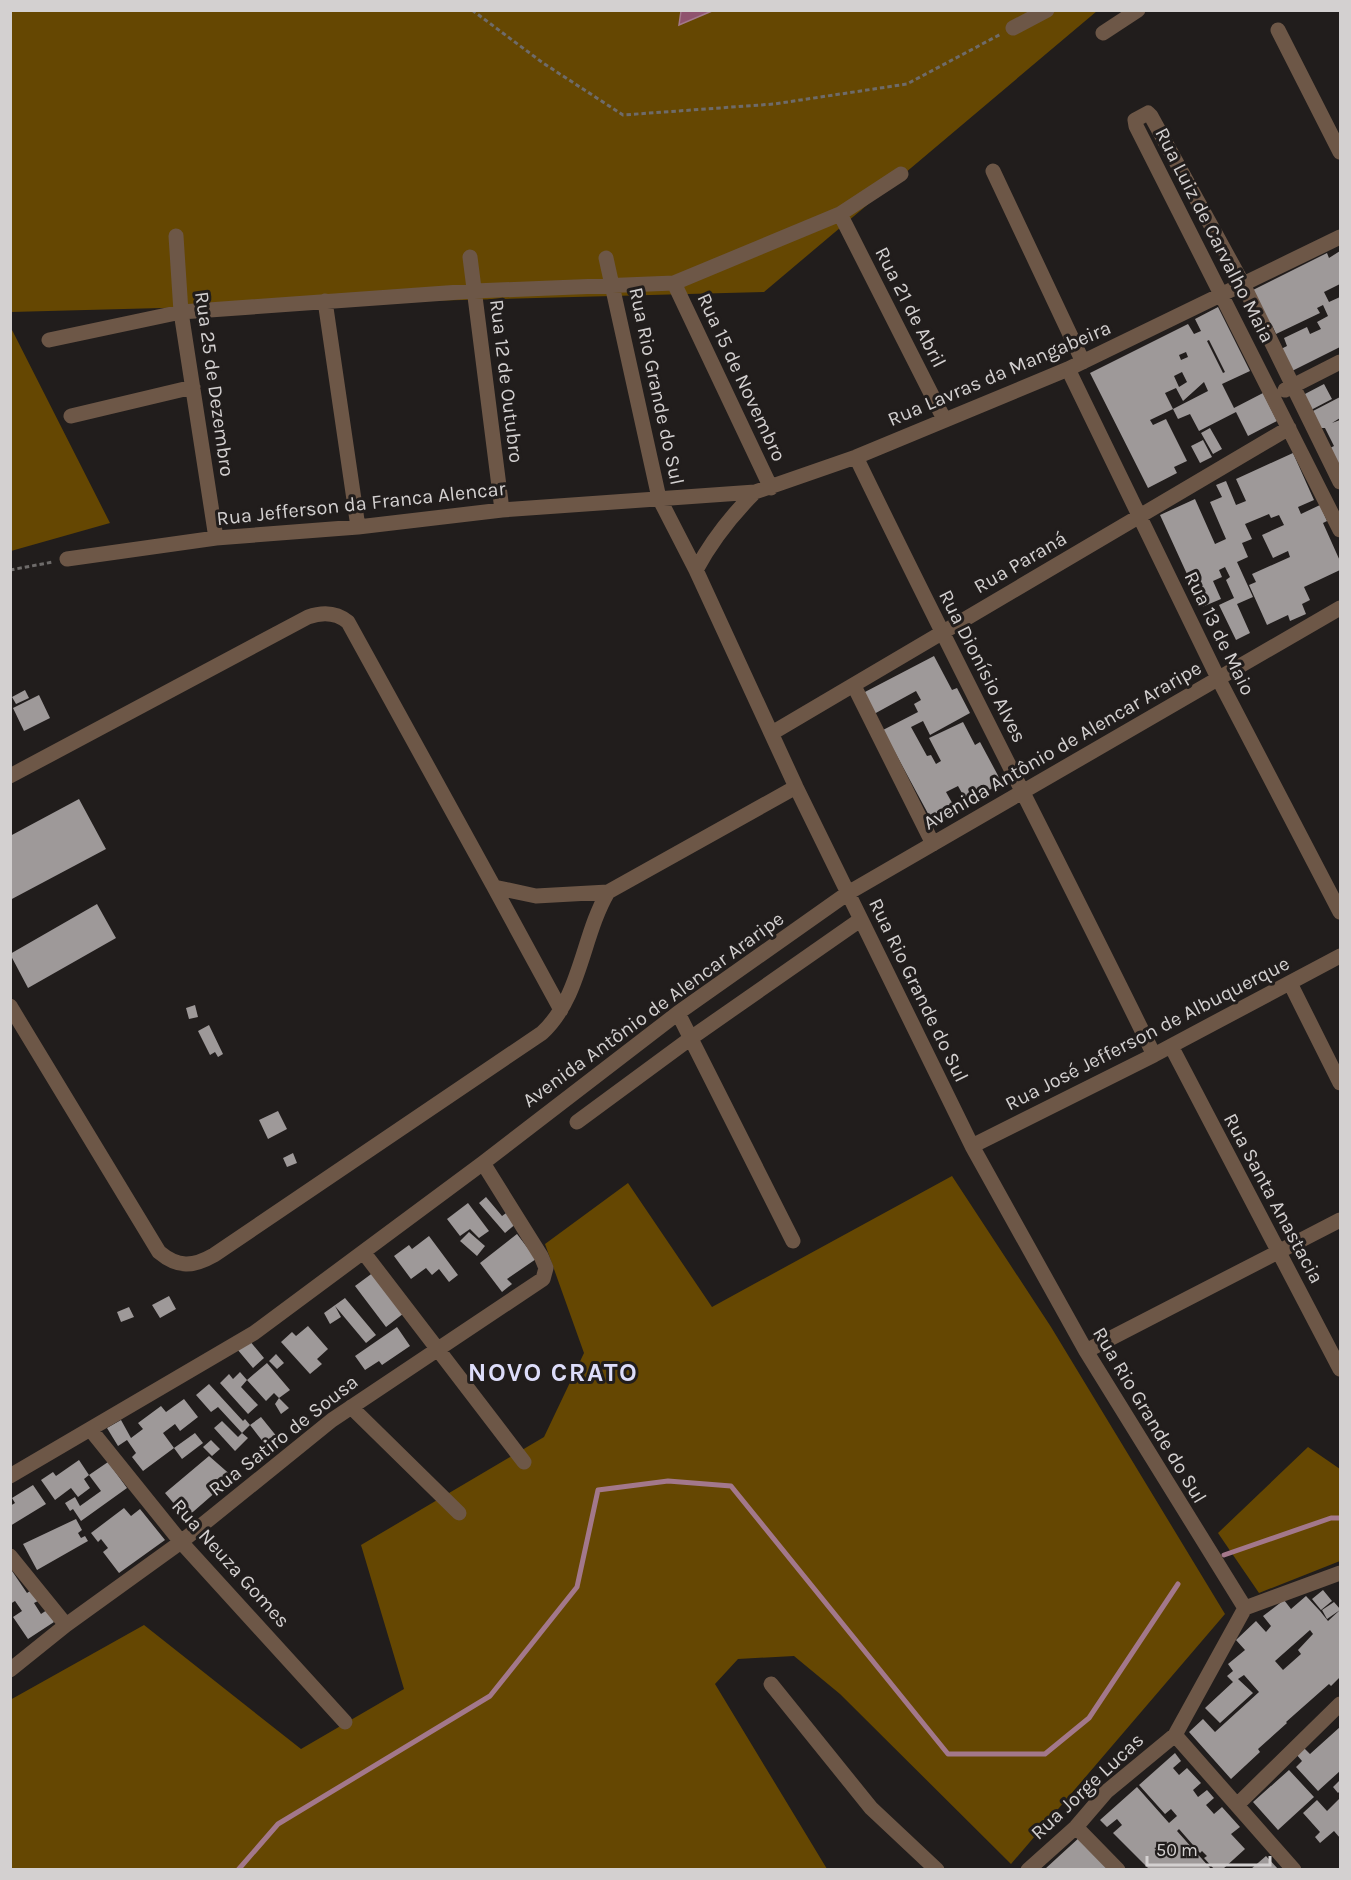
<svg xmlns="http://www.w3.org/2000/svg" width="1351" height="1880" viewBox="0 0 1351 1880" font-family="Karla,sans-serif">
<rect width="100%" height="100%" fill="#211d1c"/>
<path fill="#654702" d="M10,11H1097L764,292L11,312Z
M10,326L110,523L11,551H10Z
M952,1176L1051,1327L1225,1614L1011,1864L840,1694L794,1656L738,1659L715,1684L827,1869H11L10,1700L144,1625L301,1749L404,1689L361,1545L544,1437L584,1353L545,1244L628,1183L712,1307Z
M1308,1447L1340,1469V1561L1259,1593L1218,1533Z"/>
<path fill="#8f536e" stroke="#a3788b" stroke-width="1.5" d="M681,11V10L712,11L679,25Z"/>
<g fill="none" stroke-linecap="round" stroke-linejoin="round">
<path stroke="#a3788b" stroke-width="5" d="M1224,1555L1331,1518H1340
M238,1870L278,1824L490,1696L577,1587L598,1490L668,1481L731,1486L948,1754H1045L1089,1718L1178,1584"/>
</g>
<path fill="#9e9999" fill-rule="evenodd" d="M1340,251V284L1324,292L1329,302L1340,297V347L1292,371L1281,349L1287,346L1284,338L1307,327L1310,334L1321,329L1317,322L1328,316L1323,305L1317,308L1320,313L1276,334L1272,325L1269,327L1251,291L1327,253L1329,258Z
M1218,307L1250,371L1222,384L1234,408L1263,393L1277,421L1248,436L1236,412L1199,431L1190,414L1178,419L1173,409L1150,420L1153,425L1166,419L1187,461L1174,467L1177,473L1148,488L1090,373L1188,324L1194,334L1201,331L1195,319ZM1209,340L1225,372L1223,373L1207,341ZM1186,352L1188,357L1181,360L1179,355ZM1182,372L1187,382L1179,387L1174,376ZM1204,382L1208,391L1173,409L1165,393L1176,388L1183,401Z
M1324,384L1332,399L1311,410L1303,395Z
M1340,397V418L1332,423L1340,420V470L1326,450L1334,446L1325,428H1321L1313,411Z
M1210,428L1222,449L1213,454L1201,433Z
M1203,440L1212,457L1200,463L1191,446Z
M1293,453L1314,500L1298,507L1301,514L1320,505L1327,521L1323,523L1340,561V570L1304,587L1310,600L1302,604L1306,614L1290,621L1288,615L1267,625L1249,585L1256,582L1252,574L1290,557L1288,551L1273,558L1262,535L1284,525L1279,515L1271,518L1269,514L1245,524L1252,539L1242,543L1248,557L1237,562L1253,597L1237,604L1250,633L1236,640L1219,605L1234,598L1226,580L1230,577L1225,567L1219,570L1222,577L1213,581L1221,599L1202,607L1160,515L1195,499L1215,544L1226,539L1210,502L1222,497L1216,485L1226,481L1236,505L1246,501L1236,479Z
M934,656L952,690L957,688L970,713L930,735L923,721L911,727L927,756L931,755L936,764L941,761L929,738L963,722L975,745L980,742L1002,783L967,802L958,786L946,792L955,808L932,821L883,730L918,712L914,704L921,700L916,691L874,714L863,693Z
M25,690L29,698L16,704L12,697Z
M39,695L50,718L24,731L13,708Z
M79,799L106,849L10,900V836Z
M97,904L116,938L28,988L10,954Z
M195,1005L198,1017L189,1019L186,1008Z
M209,1025L223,1054L218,1057L215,1052L210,1055L198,1031Z
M278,1111L287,1129L268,1139L259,1120Z
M293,1153L297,1163L287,1167L283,1158Z
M486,1197L502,1216L509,1211L518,1222L505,1233L479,1203Z
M468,1203L489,1231L479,1238L470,1229L460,1236L447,1219Z
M469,1232L485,1246L477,1256L460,1241Z
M517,1234L536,1259L507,1279L512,1284L502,1292L480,1263Z
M429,1236L458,1275L449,1282L439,1269L432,1275L426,1268L411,1279L394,1256L409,1245L412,1249Z
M378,1269L408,1310L386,1327L355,1286Z
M169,1296L176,1309L160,1318L152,1305Z
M345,1298L376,1335L366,1343L335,1306L341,1317L330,1324L324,1313Z
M129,1307L134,1317L121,1322L117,1312Z
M308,1326L328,1349L317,1359L322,1364L310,1374L281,1342L292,1332L296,1336Z
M397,1327L410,1346L382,1365L379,1361L365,1370L355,1356Z
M249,1340L264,1358L253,1368L237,1349Z
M276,1354L284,1363L277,1369L269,1361Z
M267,1363L290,1390L279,1398L274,1393L266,1401L247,1380Z
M240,1372L247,1380L241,1387L258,1405L248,1414L220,1383L229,1374L233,1379Z
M209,1384L243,1421L245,1419L250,1425L242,1433L218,1407L211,1412L196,1395Z
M279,1398L289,1408L281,1414L275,1404Z
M184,1399L198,1417L180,1431L175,1424L163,1433L174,1448L195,1433L203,1443L182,1459L174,1448L143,1471L132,1457L136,1453L127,1440L118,1446L107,1428L121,1420L131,1438L143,1429L138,1423L161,1406L166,1412Z
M261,1417L282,1443L271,1452L250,1425Z
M222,1421L238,1437L242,1433L248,1438L235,1451L214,1428Z
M211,1440L220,1449L212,1456L203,1447Z
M209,1456L233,1477L186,1518L165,1493Z
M79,1460L89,1475L84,1479L90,1488L78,1497L71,1488L55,1500L41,1480L53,1472L56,1476Z
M108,1462L127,1488L81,1521L73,1509L70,1511L65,1503L75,1497L80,1506L101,1491L89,1475Z
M33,1485L46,1504L10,1526V1506L15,1503L12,1498Z
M124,1508L131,1516L140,1509L165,1540L119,1573L103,1552L108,1548L101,1539L98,1542L91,1533Z
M76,1519L82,1530L78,1533L81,1538L85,1536L88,1541L37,1570L23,1544Z
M10,1568L27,1593L33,1589L40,1600L34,1603L41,1614L47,1610L54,1622L28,1639L13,1617L22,1611L15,1601L10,1604Z
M1323,1590L1332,1601L1321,1610L1312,1599Z
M1306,1596L1320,1611L1318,1613L1320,1611L1328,1621L1340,1610L1327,1619L1322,1610L1334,1602L1340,1609V1677L1331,1686L1329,1684L1286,1722L1287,1723L1258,1749L1260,1752L1231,1779L1189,1732L1203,1719L1215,1732L1259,1692L1244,1675L1238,1679L1253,1693L1220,1723L1205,1708L1233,1682L1227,1676L1233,1671L1228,1664L1245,1650L1236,1640L1256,1621L1266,1632L1271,1626L1263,1616L1284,1600L1291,1609ZM1310,1630L1313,1634L1298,1650L1301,1654L1283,1670L1275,1661Z
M1340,1727V1771L1318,1791L1296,1767L1302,1761L1296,1754L1303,1747L1310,1754Z
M1175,1753L1181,1761L1173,1768L1179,1775L1187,1768L1201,1783L1193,1790L1198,1797L1207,1790L1214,1798L1206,1805L1214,1814L1222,1807L1240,1827L1231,1834L1245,1849L1223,1869H1214L1204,1858L1207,1856L1202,1851L1200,1853L1179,1829L1177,1831L1211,1869H1149L1113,1833L1122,1825L1117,1819L1107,1827L1100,1820L1137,1787L1169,1823L1177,1816L1171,1809L1165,1814L1139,1785Z
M1289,1770L1314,1797L1278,1830L1253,1802Z
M1340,1780V1791L1338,1793L1333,1787Z
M1340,1798V1838L1334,1831L1320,1843L1315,1837L1320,1832L1303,1813L1317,1800L1327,1811Z
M1081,1836L1109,1869H1045Z
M1266,1856L1278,1869H1251Z"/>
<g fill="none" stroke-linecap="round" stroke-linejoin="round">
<path stroke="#6e6b6a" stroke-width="3" stroke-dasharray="4.5 3" stroke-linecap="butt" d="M472,10L543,63L623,115L774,104L907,84L1001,34
M10,570L53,562"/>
<path stroke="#6d5747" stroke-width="15" d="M1013,28L1047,10
M1278,30L1340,152
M1103,33L1138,10
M993,171L1083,362
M840,214L944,419
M176,236L181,312L216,538
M470,257L502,510
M606,258L659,498L696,570L796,787L972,1146L1086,1351L1245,1608
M674,283L771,488
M325,301L358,527
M49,340L181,312L474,291L674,283L840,214L901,174
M1068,369L1218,678L1340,912
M1285,390L1340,362
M71,416L193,387
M856,457C953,658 1056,855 1154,1055
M1340,482L1243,284L1151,116L1148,113L1135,120L1136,126L1340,530
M67,559L216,538L358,527L502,510L755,492L856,457L1068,369L1340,237
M696,570C712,540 731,516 755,492
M854,686L933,844
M772,733L1289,428
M10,776L308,617C322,612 336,612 348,622L494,887L536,896L608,892
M494,887L561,1010
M1290,983L1340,1083
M10,1006L159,1252C178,1268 193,1267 214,1255L542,1033C581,997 582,936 608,892L796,787
M678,1013L793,1241
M1171,1046L1340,1369
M577,1122L691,1038L860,920
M972,1146L1154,1055L1340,956
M364,1253L524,1462
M1086,1351L1340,1220
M351,1407L459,1513
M90,1429L181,1542L345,1722
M10,1476L254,1333L483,1163L678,1013L848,893L1340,608
M10,1556L66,1625
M1245,1608L1340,1573
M10,1670L66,1625L181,1542L332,1420L543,1279L546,1268L541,1256L483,1163
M771,1684L871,1808L937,1870
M1175,1735L1294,1870
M1237,1805L1340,1704
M1076,1827L1118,1870
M1028,1870L1076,1827L1106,1792L1175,1735L1245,1608"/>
</g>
<g text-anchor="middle" stroke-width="6" stroke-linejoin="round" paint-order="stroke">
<g font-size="20" fill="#d3d0d0" stroke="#211d1c">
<text transform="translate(1215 235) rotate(63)" y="7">Rua Luiz de Carvalho Maia</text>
<text transform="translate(911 307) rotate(63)" y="7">Rua 21 de Abril</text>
<text transform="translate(999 373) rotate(-23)" y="7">Rua Lavras da Mangabeira</text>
<text transform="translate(742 377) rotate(65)" y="7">Rua 15 de Novembro</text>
<text transform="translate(507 381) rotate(83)" y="7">Rua 12 de Outubro</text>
<text transform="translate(215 384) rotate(82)" y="7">Rua 25 de Dezembro</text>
<text transform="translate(657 386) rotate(78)" y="7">Rua Rio Grande do Sul</text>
<text transform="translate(361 503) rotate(-6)" y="7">Rua Jefferson da Franca Alencar</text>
<text transform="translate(1020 562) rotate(-30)" y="7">Rua Paraná</text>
<text transform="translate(1220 633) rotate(64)" y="7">Rua 13 de Maio</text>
<text transform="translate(983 666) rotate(63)" y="7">Rua Dionísio Alves</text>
<text transform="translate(1062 745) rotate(-30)" y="7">Avenida Antônio de Alencar Araripe</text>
<text transform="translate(919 990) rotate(64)" y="7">Rua Rio Grande do Sul</text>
<text transform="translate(653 1009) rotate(-36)" y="7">Avenida Antônio de Alencar Araripe</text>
<text transform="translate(1147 1033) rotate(-27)" y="7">Rua José Jefferson de Albuquerque</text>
<text transform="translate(1274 1198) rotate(62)" y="7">Rua Santa Anastacia</text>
<text transform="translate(1150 1415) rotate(59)" y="7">Rua Rio Grande do Sul</text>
<text transform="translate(283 1435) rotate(-38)" y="7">Rua Satiro de Sousa</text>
<text transform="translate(231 1563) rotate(48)" y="7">Rua Neuza Gomes</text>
<text transform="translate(1087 1786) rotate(-43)" y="7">Rua Jorge Lucas</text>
</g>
<g font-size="26" font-weight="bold" letter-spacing="1.5" fill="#ddddfa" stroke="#211d1c">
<text x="553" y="1381">NOVO CRATO</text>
</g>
</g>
<rect width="1351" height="1880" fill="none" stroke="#d3d0d0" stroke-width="24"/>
<path d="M1147 1856v9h123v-9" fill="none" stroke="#d3d0d0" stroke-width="3"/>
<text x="1156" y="1856" font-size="18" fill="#d3d0d0" stroke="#211d1c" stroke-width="4.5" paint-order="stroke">50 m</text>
</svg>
